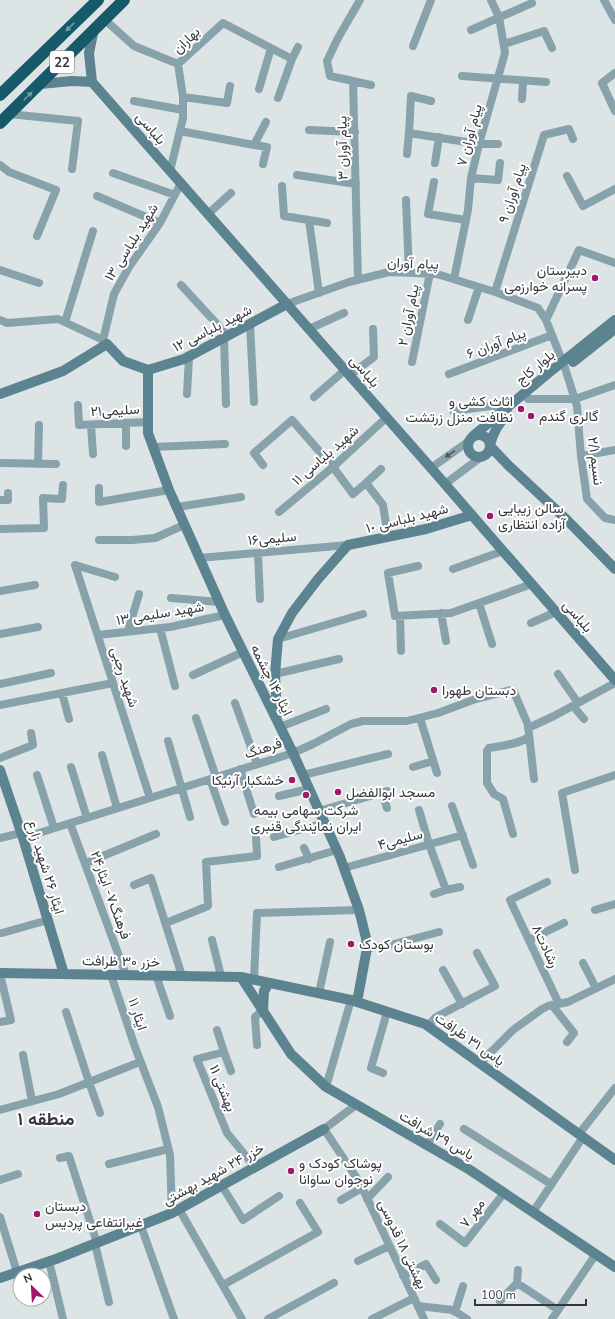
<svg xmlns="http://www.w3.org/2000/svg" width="615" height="1319" viewBox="0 0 615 1319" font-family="'Nunito Sans',Vazirmatn,sans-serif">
<rect width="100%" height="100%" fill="#dde4e6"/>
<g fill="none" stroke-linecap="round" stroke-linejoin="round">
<path stroke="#88a2ab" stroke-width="8" d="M604,0L615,20
M104,19L134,46L178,64
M471,30L532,3
M504,44L544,31L552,48
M413,46L431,0
M615,73L602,83L615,111
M462,76L546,82
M353,81L371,85
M259,89L271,48
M183,97L227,103L230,86
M278,98L292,59
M522,99L523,81
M134,101L183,110
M431,101L411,96L409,133L479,144H498
M9,114L78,121L72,169
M309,130L355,132
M180,131L254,145L266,122
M254,145L267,147L263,164
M407,154L409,133
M435,163L439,137
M0,165L9,172L56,190L37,236
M170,171L183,118V97L178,64L223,23L292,59L298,47
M113,173L175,195
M297,175L356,184
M567,176L583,206L615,189
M471,178L498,180L500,163
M434,182L428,214L466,220
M282,186L284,216L309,220L319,293
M97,196L160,223
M406,200L409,273
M208,214L231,193
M309,220L327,223
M0,270L39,283
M454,279L468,210L471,178L479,144L505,53L499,17L491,0
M358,280L353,81L330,76L327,61L338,38L360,0
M181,285L228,336
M495,292L544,135L569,129L573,139
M287,304L349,282L389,272L437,274L495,292L538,308L546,320L565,368L577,406L581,456L587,499L605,518L615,520
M0,320L7,323L58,319L103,340L106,344
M468,320L479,287
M546,320L579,250L615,263
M65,322L93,231
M250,324L254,402
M309,329L344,313
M224,338L226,404
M103,340L114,294L129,267L160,223L181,183
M412,362L430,273
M449,374L552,335
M350,375L374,357L373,329
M187,394L189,357
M524,395L528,399H575L615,385
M314,397L345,370
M78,405L79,425L148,422
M453,411L491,406L508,411
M91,425L93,454
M126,446V423
M153,447L225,444
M581,456L615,450
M0,463L56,464
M38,464L39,425
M263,465L254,453L292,420L333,467L353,494L366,483L383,505L388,537
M431,468L469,441
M366,483L381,469
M445,484L481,457
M99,488V502L169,490
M0,500H8V493
M177,507L241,497
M279,512L333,467L387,417
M0,529L44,528L43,498L62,499L63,485
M99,540H132L155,538L184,525
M258,553L260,599
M199,558L348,545
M75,565L150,798
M75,565L115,577
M418,566L388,573L395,616L451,613L532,584
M453,569L503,551
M0,591L35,585
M171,598L219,602
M479,603L492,644
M441,613L446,641
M400,616L401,651
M531,623L556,612
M160,628L175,686
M128,631L139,594
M0,634L38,627
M98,635L170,627L225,615
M278,639L363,614
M275,674L339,659
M558,674L578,703
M193,675L243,652
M0,684L51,673
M62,693L69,719
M235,703L257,764
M0,705L113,683
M573,706L584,719
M196,718L216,777
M420,718L437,773
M280,727L326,709
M528,728L554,716L615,683
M168,741L190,817
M102,755L117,808
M0,758L33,745L31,733
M71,767L87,818
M413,767L433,761
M240,769L254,814
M37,775L54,828
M303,775L388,754
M210,779L225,822
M382,792L387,808
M279,796L309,789
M452,806L473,865
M419,810L429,844L446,890L434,894
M319,811L387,791
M70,823L126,975
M513,834L503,799L494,794L487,783V751L489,748C500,746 522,744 529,736
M274,837L324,823
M0,838L21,833
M23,838L293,753L313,744L351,724L363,721H407L438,713L473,700L510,690L514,692L528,725L534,779
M304,848L309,859
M86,863L156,834
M279,867L337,850
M344,868L463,835
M575,870L562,793L615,775
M547,882L510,900L559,1004
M134,885L151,878L182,976
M446,890L460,887
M595,910L615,904
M166,923L208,906L206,862L257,856L256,836
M2,933L48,920
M212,940L221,976
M529,940L564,923
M367,948L390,945L439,932
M583,963L596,988
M443,970L462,1004
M0,974L11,1020L0,1022
M111,975L135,1047L158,1107L170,1155L172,1213
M156,975L170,1016
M254,979L257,913L359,910
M319,993L330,942
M552,1005L574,1033L567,1042
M66,1012L89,1082L100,1113
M428,1026L436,1017L495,986L477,953
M217,1030L224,1052L197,1059L227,1133L255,1167
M257,1045L255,1017L263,1010
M224,1052L231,1071
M23,1055L32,1101
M480,1063L513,1030L542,1009L548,1006L568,1002L615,979
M383,1073L371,1068L387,1012
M326,1087L351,1000
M356,1105L324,1129L360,1183L424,1319
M0,1110L59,1094L140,1062
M464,1129L551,1184
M579,1134L615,1088
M427,1145L440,1124
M60,1158L69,1156L97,1243
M109,1164L168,1149
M0,1180L18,1174
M222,1186L243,1220L279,1196
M367,1199L388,1177
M341,1200L362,1188
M179,1209L242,1319
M533,1212L583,1137
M0,1217L17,1272
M440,1224L465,1243L504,1193
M141,1226L174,1319
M95,1244L109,1302
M49,1261L63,1319
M358,1261L389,1246
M403,1276L426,1264L436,1280
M517,1283L518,1270
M223,1285L318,1232L300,1203
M500,1301L517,1283L558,1310
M418,1306L453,1310L467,1319
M455,1312L463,1286
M268,1319L334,1283
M372,1319L414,1298
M552,1319L596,1254"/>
<path stroke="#5c8390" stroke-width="10" d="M92,82L431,468L615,680
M92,82L89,53L94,29
M40,84L72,81L92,82
M573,362L615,329
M148,370V433L169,490L225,615L293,753L340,857L359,910L366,938L367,948L357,1002
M0,394L63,371L107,344L123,361L148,370L184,359L287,304
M468 446a11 11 0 1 1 22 0a11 11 0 1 1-22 0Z
M473,436L551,371L615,320
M490,445C493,433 498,423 508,415
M490,446L508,465L566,519L615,569
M277,715L275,674L278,639L292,613L318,579L348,545L426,529L472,515
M0,770L23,838L64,974
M0,973L241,977L351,1000L425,1024L615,1160
M241,977L291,1054L326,1087L470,1170L615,1267
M263,1010L264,991L269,983
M0,1278L56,1259L172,1213L324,1129"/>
<path stroke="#15596b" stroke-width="12" d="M0,95L98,0
M0,123L124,0"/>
</g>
<defs><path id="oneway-solid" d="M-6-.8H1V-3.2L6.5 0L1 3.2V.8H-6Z"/></defs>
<g fill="#739ba6">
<use href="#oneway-solid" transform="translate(70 27) rotate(136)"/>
<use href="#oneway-solid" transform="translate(28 96) rotate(-45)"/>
</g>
<use fill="#4f585b" href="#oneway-solid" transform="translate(450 454) rotate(145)"/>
<g fill="#9e1969" stroke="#fff" stroke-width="1.5">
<circle cx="595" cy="278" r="4"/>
<circle cx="521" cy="409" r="4"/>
<circle cx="531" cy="416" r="4"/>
<circle cx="490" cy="516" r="4"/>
<circle cx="434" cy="690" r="4"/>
<circle cx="292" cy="780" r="4"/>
<circle cx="338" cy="792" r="4"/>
<circle cx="306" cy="795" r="4"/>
<circle cx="351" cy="944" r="4"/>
<circle cx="291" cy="1171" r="4"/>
<circle cx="37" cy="1214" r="4"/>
</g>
<g text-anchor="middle" stroke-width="4" stroke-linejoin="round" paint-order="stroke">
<rect fill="#fff" stroke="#727474" stroke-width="1" x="50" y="51" width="24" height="22" rx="3"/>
<g font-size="13" font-weight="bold" fill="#363839">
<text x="62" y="67">22</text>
</g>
<g font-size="14" fill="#363839" stroke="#fff">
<text transform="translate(186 40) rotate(-44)" y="5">بهاران</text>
<text transform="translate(151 128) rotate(49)" y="5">بلباسی</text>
<text transform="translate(469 135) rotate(-75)" y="5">پیام آوران ۷</text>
<text transform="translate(342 148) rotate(-91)" y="5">پیام آوران ۳</text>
<text transform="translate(512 193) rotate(-72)" y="5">پیام آوران ۹</text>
<text transform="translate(131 242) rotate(-58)" y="5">شهید بلباسی ١٣</text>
<text transform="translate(413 263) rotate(2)" y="5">پیام آوران</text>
<text transform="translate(408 315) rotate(-79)" y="5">پیام آوران ۲</text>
<text transform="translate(212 328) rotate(-27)" y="5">شهید بلباسی ١٢</text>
<text transform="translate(496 343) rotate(-21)" y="5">پیام آوران ۶</text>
<text transform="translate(535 367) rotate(-40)" y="5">بلوار کاج</text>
<text transform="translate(365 371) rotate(49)" y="5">بلباسی</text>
<text transform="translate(115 410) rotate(-3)" y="5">سلیمی۲۱</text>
<text transform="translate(325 455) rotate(-41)" y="5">شهید بلباسی ١١</text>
<text transform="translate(596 461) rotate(83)" y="5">نسیم ۲/۱</text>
<text transform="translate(407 518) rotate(-14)" y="5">شهید بلباسی ١٠</text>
<text transform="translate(272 538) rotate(-5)" y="5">سلیمی۱۶</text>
<text transform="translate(160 613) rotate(-9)" y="5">شهید سلیمی ۱۳</text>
<text transform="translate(578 616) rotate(49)" y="5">بلباسی</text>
<text transform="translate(125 677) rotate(72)" y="5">شهید رجبی</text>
<text transform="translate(272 680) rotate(64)" y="5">ایثار ۱۴ چشمه</text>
<text transform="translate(263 748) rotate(-18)" y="5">فرهنگ</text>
<text transform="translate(400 839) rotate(-15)" y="5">سلیمی۴</text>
<text transform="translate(46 867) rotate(73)" y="5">ایثار ۲۶ شهید زارع</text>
<text transform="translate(111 895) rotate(70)" y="5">فرهنگ۷- ایثار۲۴</text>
<text transform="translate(546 946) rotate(65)" y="5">رشادت۸</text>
<text transform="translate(121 961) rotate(1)" y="5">خزر ۳۰ ظرافت</text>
<text transform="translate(138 1014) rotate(72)" y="5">ایثار ۱۱</text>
<text transform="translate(470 1039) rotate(35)" y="5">یاس ۳۱ ظرافت</text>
<text transform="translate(223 1088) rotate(68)" y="5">بهشتی ۱۱</text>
<text transform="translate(437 1135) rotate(30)" y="5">یاس ۲۹ شرافت</text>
<text transform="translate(213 1174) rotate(-29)" y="5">خزر ۲۴ شهید بهشتی</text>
<text transform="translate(472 1213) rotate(-53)" y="5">مهر ۷</text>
<text transform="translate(403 1244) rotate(65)" y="5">بهشتی ۱۸ قدوسی</text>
</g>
<g font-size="14" fill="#363839" stroke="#fff" text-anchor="start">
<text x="587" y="275" text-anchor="end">دبیرستان<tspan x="587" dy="16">پسرانه خوارزمی</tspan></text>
<text x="513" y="406" text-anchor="end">اثاث کشی و<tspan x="513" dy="16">نظافت منزل زرتشت</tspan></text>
<text x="539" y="421">گالری گندم</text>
<text x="498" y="513">سالن زیبایی<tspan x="498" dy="16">آزاده انتظاری</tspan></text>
<text x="442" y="695">دبستان طهورا</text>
<text x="284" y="785" text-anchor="end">خشکبار آرنیکا</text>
<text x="346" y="797">مسجد ابوالفضل</text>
<text x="306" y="815" text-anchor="middle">شرکت سهامی بیمه<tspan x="306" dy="16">ایران نمایندگی قنبری</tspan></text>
<text x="359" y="949">بوستان کودک</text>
<text x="299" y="1168">پوشاک کودک و<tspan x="299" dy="16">نوجوان ساوانا</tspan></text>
<text x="45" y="1211">دبستان<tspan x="45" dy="16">غیرانتفاعی پردیس</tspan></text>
</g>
<g font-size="18" font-weight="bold" fill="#363839" stroke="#fff">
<text x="46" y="1125">منطقه ۱</text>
</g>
</g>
<g transform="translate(32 1287) rotate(335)"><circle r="19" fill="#ffffff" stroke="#afafb0"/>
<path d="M0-3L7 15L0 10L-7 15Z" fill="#9e1969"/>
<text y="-6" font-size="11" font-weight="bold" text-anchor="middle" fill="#363839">N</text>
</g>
<path d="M475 1299v6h111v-6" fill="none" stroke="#363839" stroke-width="2"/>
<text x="481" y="1299" font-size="12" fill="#363839" stroke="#ffffff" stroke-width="3" paint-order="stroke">100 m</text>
</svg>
